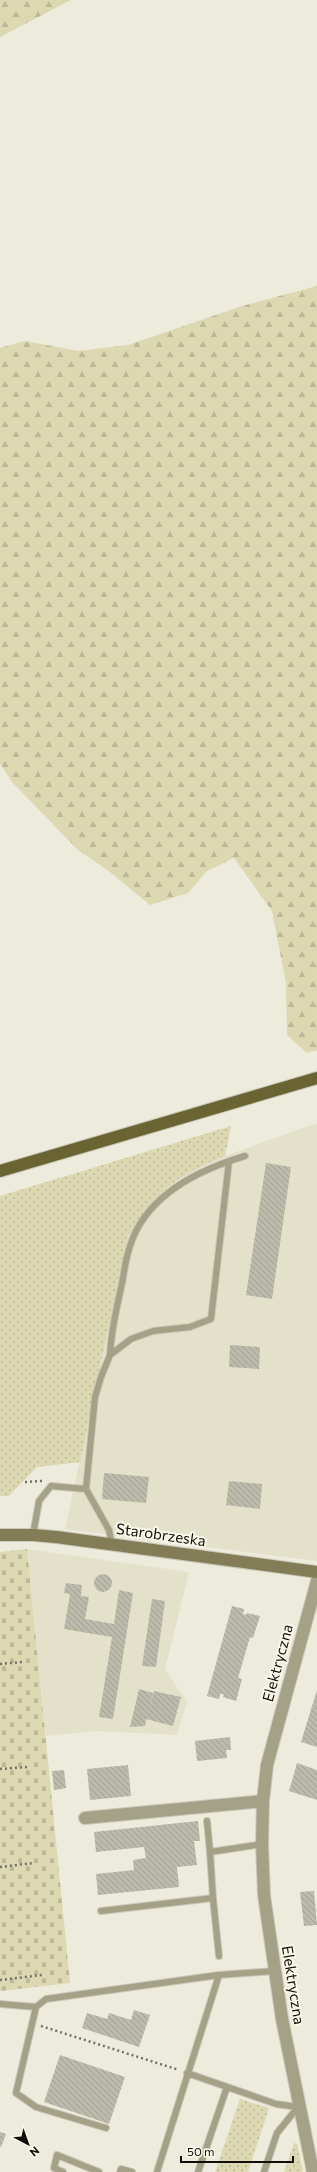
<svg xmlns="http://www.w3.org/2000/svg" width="317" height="2172" viewBox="0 0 317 2172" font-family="Commissioner,sans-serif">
<defs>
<pattern id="grass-dots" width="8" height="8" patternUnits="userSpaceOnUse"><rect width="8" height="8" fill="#dcd8b2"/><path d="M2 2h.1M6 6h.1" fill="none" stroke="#bcb898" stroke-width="1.8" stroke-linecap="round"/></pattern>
<pattern id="forest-firs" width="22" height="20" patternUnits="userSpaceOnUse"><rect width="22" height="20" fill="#dcd8b2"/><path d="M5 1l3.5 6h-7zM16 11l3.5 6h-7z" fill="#bcb898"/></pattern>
<pattern id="cemetery-stones" width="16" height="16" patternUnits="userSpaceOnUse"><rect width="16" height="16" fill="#dcd8b2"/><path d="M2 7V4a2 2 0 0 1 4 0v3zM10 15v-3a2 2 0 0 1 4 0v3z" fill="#bcb898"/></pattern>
<pattern id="building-back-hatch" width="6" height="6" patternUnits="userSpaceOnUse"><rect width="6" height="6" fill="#bbbaab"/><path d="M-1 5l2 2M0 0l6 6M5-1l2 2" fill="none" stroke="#a09f92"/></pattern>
</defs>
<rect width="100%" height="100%" fill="#edebdb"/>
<path fill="#e4e1ca" d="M317,1123V1561L65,1529L107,1333L124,1242L156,1196L186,1174L225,1156Z
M27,1549L189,1572L165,1669L187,1702L177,1735L96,1731L46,1736Z"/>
<path fill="url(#grass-dots)" d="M231,1126L225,1156C174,1177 155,1192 127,1238L80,1462L37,1467L9,1496H0V1196Z
M240,2099L269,2108L248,2172H215Z
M294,2143L297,2144L303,2172H284Z"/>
<path fill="url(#forest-firs)" d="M0,0H71L0,37Z
M317,286V1050L307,1053L287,1035L286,983L272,911L234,858L207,871L188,893L150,905L110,872L77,849L13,783L0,764V348L25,341L78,351L128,345L242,306Z"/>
<path fill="url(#cemetery-stones)" d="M27,1549L70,1983L0,1991V1552Z"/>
<path fill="url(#building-back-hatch)" d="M266,1163L291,1167L272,1299L246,1295Z
M230,1345L260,1347L259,1369L229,1367Z
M104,1473L149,1477L146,1503L102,1499Z
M229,1481L262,1484L260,1509L226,1505Z
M94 1583a9 9 0 1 1 18 0a9 9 0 1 1-18 0Z
M66,1583L82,1585L81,1596L89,1597L85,1619L114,1624L119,1590L133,1593L113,1719L99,1717L112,1637L64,1629L70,1594L64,1593Z
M152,1599L165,1601L156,1667L142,1666Z
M232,1606L244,1609L243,1614L246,1615L247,1613L260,1616L253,1638L250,1637L238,1678L242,1679L236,1701L223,1697L224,1694H220L219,1699L207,1696Z
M139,1689L153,1693L149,1709L154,1691L181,1697L173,1726L146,1719L145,1726L130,1727Z
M317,1690V1747L301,1742Z
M230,1737L231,1750H226L227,1758L197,1761L195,1741Z
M297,1763L317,1770V1800L289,1791Z
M128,1765L131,1796L90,1800L87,1769Z
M64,1770L66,1788L54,1790L52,1771Z
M198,1821L200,1841H194L197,1865L177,1867L179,1887L98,1895L96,1874L134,1870L133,1860L146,1858L144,1847L96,1852L94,1832Z
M314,1891L317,1925L304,1926L300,1892Z
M134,2010L150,2015L139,2047L82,2028L87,2013L107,2019L109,2013L131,2020Z
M60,2055L125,2077L109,2124L44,2102Z
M0,2132L6,2134L1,2147H0Z"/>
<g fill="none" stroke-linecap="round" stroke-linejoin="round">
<g stroke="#c9c8b9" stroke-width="8">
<path id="lane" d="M110,1355C111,1332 116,1310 121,1288C124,1275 125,1260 130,1246C146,1195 198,1170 245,1156
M86,1489L95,1397L101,1377L110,1355L131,1339L153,1331L190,1327L211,1319L229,1161
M33,1535L39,1501L51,1486L86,1489L109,1530L112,1545
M207,1821L210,1852
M213,1898L219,1956
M101,1911L213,1898L210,1852L262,1844
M0,2004L36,2007
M187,2073L276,2104L298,2107
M106,2128L36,2107L16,2093L36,2007L46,1999L219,1975L275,1971
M63,2172L54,2168L57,2155L99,2172
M120,2172L121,2169L132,2172
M157,2172L219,1975
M198,2172L227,2087
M264,2172L277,2133L298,2107"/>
</g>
<g stroke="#c9c8b9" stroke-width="14">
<path id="street" d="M85,1818L263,1801
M313,2172L282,2019L264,1895L262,1844L263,1801L267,1765L317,1581"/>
</g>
<g stroke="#c9c8b9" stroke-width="14">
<path id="secondary" d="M0,1535H33L56,1537L317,1572"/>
</g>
<g stroke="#c9c8b9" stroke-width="14">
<path id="primary" d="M0,1171L317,1078"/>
</g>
<path stroke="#747268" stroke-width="2.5" stroke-dasharray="2 3" stroke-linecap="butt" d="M25,1482L42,1481
M0,1664L22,1662
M0,1769L27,1767
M0,1867L33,1863
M0,1980L42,1975
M41,2026L179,2070"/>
<use href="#lane" stroke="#a4a187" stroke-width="6"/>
<use href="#street" stroke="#a4a187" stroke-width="12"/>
<use href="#secondary" stroke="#827d57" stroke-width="12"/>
<use href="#primary" stroke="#6a6433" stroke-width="12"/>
</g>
<g text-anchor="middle" stroke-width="4" stroke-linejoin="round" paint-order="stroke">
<g font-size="15" fill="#0f0e09" stroke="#faf9e9">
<text transform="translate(161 1535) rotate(8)" y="5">Starobrzeska</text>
<text transform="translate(278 1663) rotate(-75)" y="5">Elektryczna</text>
<text transform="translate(293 1985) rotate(81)" y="5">Elektryczna</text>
</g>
</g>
<g transform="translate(28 2144) rotate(139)" stroke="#faf9e9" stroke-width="3" paint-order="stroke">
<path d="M0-3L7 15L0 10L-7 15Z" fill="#0f0e09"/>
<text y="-6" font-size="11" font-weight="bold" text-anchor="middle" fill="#0f0e09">N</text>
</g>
<path d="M181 2156v6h112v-6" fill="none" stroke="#0f0e09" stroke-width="2"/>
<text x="187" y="2156" font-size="12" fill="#0f0e09" stroke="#faf9e9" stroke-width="3" paint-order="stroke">50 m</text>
</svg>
